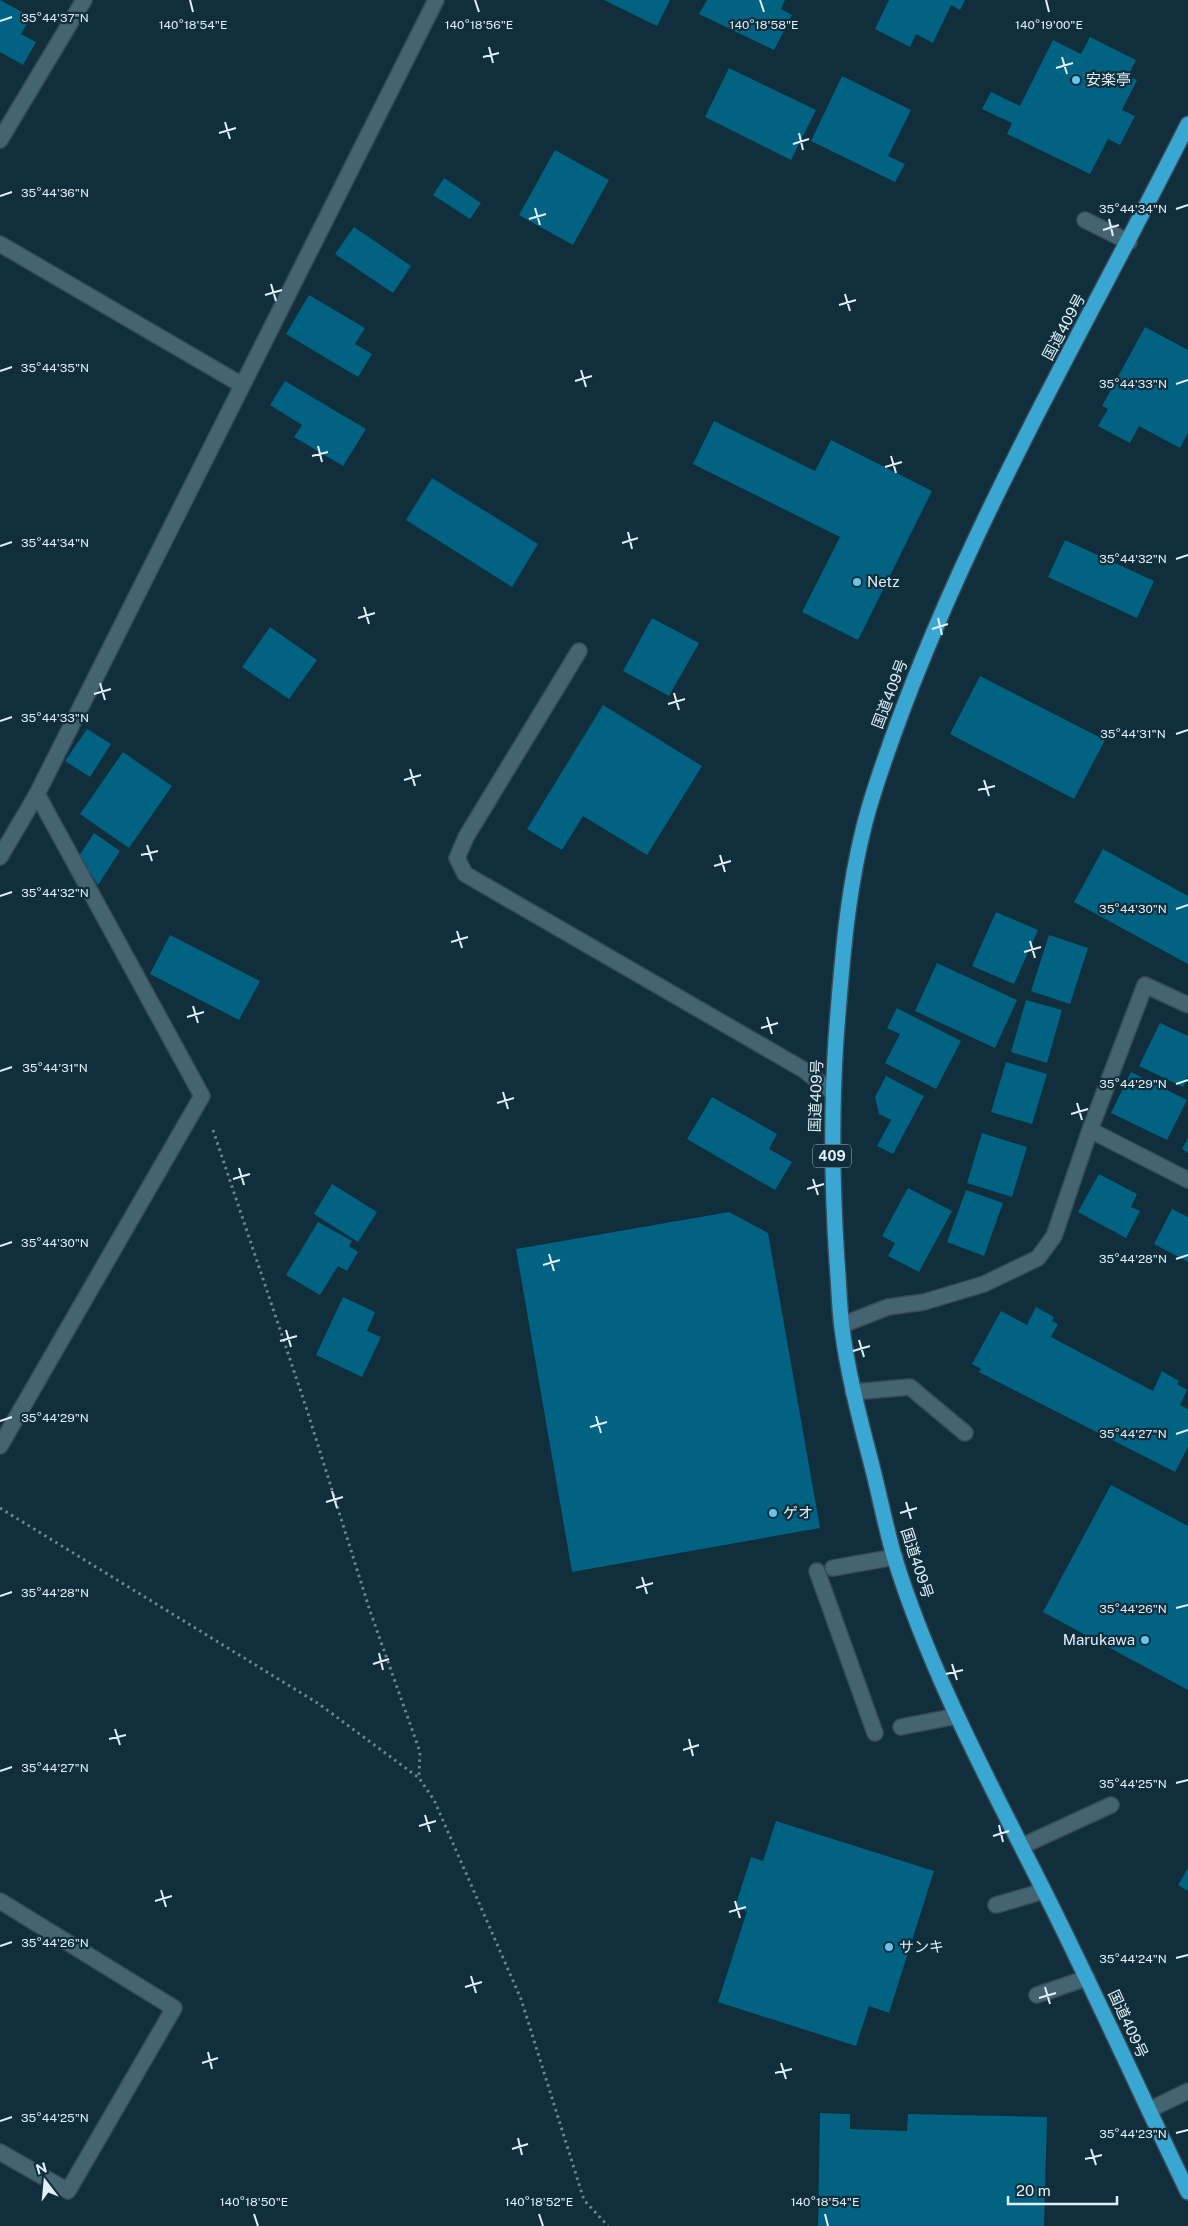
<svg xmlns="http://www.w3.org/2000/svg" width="1188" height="2226" viewBox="0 0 1188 2226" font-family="'Public Sans','Noto Sans JP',sans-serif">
<rect width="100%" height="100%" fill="#102e3b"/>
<path fill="#016282" d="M0,0L31,17L21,34L36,42L23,65L0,52Z
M604,0H670L657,26Z
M707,0H785L781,9L792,15L774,50L699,14Z
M889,0H965L960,10L951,5L933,43L916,34L910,47L875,29Z
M1090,37L1136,60L1128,76L1137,80L1122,110L1135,116L1120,145L1108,139L1090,174L1007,134L1012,123L982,109L991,92L1020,106L1053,40L1081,54Z
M729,68L816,110L791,160L705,117Z
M842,76L911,110L888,156L905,164L895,182L811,141Z
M555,150L609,180L573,245L519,215Z
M444,178L481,203L470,219L433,195Z
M354,227L411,266L393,293L335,254Z
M309,295L365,328L355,344L372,354L358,377L286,334Z
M1145,327L1188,350V433L1180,448L1139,426L1130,443L1098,426L1108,409L1102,406Z
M285,381L366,429L343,466L294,437L302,425L270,405Z
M714,421L815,471L831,440L932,491L858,640L802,612L840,537L693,464Z
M432,478L538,544L512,587L406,520Z
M1065,540L1154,581L1137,618L1048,577Z
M652,618L699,643L669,696L623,671Z
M270,627L317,660L289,699L242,667Z
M980,676L1105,740L1074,799L950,734Z
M603,705L702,766L647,855L583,816L562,850L527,829Z
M87,729L111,744L90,777L65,761Z
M123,752L172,786L129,848L80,814Z
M94,833L120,851L98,885L79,856Z
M1103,849L1188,896V964L1074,902Z
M996,912L1038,930L1014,984L972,966Z
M170,935L260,981L239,1020L150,974Z
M1049,935L1088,948L1070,1004L1031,991Z
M937,963L1017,1000L995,1048L915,1011Z
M1026,1000L1062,1010L1047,1063L1011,1052Z
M897,1008L961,1041L936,1089L885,1063L900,1034L887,1028Z
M1160,1023L1188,1036V1076L1183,1087L1139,1066Z
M1006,1062L1047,1074L1032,1124L991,1112Z
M1131,1072L1187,1100L1167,1140L1111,1113Z
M886,1076L924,1096L893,1154L877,1146L891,1120L879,1114L875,1097Z
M712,1097L777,1134L769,1149L792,1162L775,1190L687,1139Z
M982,1133L1027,1147L1012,1197L967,1183Z
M1188,1138V1153L1182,1149Z
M1099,1174L1137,1194L1131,1207L1140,1211L1126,1238L1078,1212Z
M332,1184L377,1212L358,1242L314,1214Z
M908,1188L952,1211L919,1272L888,1256L895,1243L882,1236Z
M966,1190L1003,1203L984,1256L947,1242Z
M1172,1209L1188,1217V1262L1154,1244Z
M729,1212L768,1233L820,1528L572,1572L516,1249Z
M318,1222L352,1241L349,1246L358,1252L347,1271L338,1266L320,1295L286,1275Z
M343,1297L375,1312L367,1331L381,1337L362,1377L316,1355Z
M1036,1307L1054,1317L1052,1321L1058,1324L1051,1337L1153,1391L1162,1371L1179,1381L1177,1384L1187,1390L1180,1405L1188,1409V1447L1175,1472L979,1372L981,1369L972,1364L1001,1311L1027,1325Z
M1111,1485L1188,1526V1690L1043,1612Z
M776,1821L934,1871L889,2013L869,2006L856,2046L718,2002L747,1911L735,1907L751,1857L763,1861Z
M1188,1868V1891L1178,1885Z
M820,2113L850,2114V2129L907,2131L908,2114L1047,2117L1044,2226H818Z"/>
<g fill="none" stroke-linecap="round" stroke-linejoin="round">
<g stroke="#364a56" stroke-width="18">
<path id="minor" d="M0,140L84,0
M1085,220L1129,242
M0,244L242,385
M579,651L466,837L457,858L465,874L804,1070L832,1092
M0,857L37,794L436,0
M1090,1130L1188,1180
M842,1325L888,1307L924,1302L984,1284L1038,1258L1054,1236L1090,1130L1145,985L1188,1005
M853,1392L910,1387L965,1433
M0,1446L202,1096L37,794
M833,1568L895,1557
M817,1571L875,1733
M901,1727L957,1716
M1022,1846L1111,1805
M0,1901L174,2008L68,2191L0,2152
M996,1905L1044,1891
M1037,1995L1087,1978
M1149,2110L1188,2091"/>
</g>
<g stroke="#364a56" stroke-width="18">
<path id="highway" d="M1188,124C1077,345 947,560 872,798C848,875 842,959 836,1039C831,1114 832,1187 837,1262C839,1284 839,1306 842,1328C848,1376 861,1423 873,1470C880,1498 886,1528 894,1556C931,1676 993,1789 1049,1901C1097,1997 1141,2095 1188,2192"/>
</g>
<path stroke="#6c8490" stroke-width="3" stroke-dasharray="2.5 4" stroke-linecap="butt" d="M213,1130L306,1407L370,1611L420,1752L419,1777
M0,1508L319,1704L419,1778L434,1800L521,1999L584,2200L608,2226"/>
<use href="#minor" stroke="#456472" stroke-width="15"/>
<use href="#highway" stroke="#3aa7d3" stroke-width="15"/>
</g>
<path fill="none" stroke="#dff0f9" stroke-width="2" d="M190,0L193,12M475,0L479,12M760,0L764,12M1046,0L1049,12M0,21L12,17M489,47L493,63M483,57L499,53M1062,57L1067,74M1056,68L1073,63M225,122L230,139M219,133L236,128M799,133L803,150M793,144L809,139M0,196L12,192M535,208L540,225M1176,209L1188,205M529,219L546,214M1109,219L1113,236M1103,230L1119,225M271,284L276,301M845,294L850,311M265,295L282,290M839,305L856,300M581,370L586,387M0,371L12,367M575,381L592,376M1176,384L1188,380M318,446L322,462M312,456L328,452M891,456L896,473M885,467L902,462M628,532L632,549M622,543L638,538M0,546L12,542M1176,559L1188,555M364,607L369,624M358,618L375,613M938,618L942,635M932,629L948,624M100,683L105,700M674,693L679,710M94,694L111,689M668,704L685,699M0,721L12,717M1176,734L1188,730M410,769L415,786M404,780L421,775M984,780L989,796M978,790L995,786M147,845L152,861M141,855L158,851M720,855L725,872M714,866L731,861M0,896L12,892M1176,909L1188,905M457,931L462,948M1030,941L1035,958M451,942L468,937M1024,952L1041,947M193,1006L198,1023M187,1017L204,1012M767,1017L772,1034M761,1028L778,1023M0,1071L12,1067M1176,1084L1188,1080M503,1092L508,1109M497,1103L514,1098M1077,1103L1082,1120M1071,1114L1088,1109M239,1168L244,1185M233,1179L250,1174M813,1179L818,1195M807,1189L824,1184M0,1246L12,1242M549,1254L554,1271M1176,1259L1188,1255M543,1265L560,1260M286,1330L291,1347M859,1340L864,1357M280,1341L297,1336M853,1351L870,1346M596,1416L601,1433M0,1421L12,1417M590,1427L607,1422M1176,1434L1188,1430M332,1491L337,1508M326,1502L343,1497M906,1502L911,1519M900,1513L917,1508M642,1577L647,1594M636,1588L653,1583M0,1596L12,1592M1176,1608L1188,1605M379,1653L383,1670M373,1664L389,1659M952,1664L957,1680M946,1674L963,1670M115,1729L120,1745M109,1739L126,1735M689,1739L693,1756M683,1750L699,1745M0,1771L12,1767M1176,1783L1188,1780M425,1815L430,1832M999,1825L1003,1842M419,1826L436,1821M993,1836L1009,1831M161,1890L166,1907M155,1901L172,1896M735,1901L740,1918M729,1912L746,1907M0,1946L12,1942M1176,1958L1188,1955M471,1976L476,1993M465,1987L482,1982M1045,1987L1050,2004M1039,1998L1056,1993M208,2052L212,2069M202,2063L218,2058M781,2063L786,2079M775,2073L792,2069M0,2121L12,2117M1176,2133L1188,2130M518,2138L522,2155M512,2149L528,2144M1091,2149L1096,2165M1085,2159L1102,2155M254,2214L258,2226M539,2214L543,2226M825,2214L828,2226"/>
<g fill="#65c5ef" stroke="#102e3b" stroke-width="2">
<circle cx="1076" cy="80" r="5"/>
<circle cx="857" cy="582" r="5"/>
<circle cx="773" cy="1513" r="5"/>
<circle cx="1145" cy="1640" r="5"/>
<circle cx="889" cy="1947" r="5"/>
</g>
<g text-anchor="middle" stroke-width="4.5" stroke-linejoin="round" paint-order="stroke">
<rect fill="#102e3b" stroke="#a1b6c0" stroke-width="1" x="813" y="1144.5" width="38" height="23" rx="4"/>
<g font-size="14" font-weight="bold" fill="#dff0f9">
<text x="832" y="1161">409</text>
</g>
<g font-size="15" fill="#dff0f9" stroke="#102e3b" text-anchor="start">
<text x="1086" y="85">安楽亭</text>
<text x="867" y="587">Netz</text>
<text x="783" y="1518">ゲオ</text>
<text x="1135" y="1645" text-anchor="end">Marukawa</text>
<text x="899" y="1952">サンキ</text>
</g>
<g font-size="15" fill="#dff0f9" stroke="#102e3b">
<text transform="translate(1064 327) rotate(-62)" y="5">国道409号</text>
<text transform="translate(890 694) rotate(-69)" y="5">国道409号</text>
<text transform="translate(816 1096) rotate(-88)" y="5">国道409号</text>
<text transform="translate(917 1563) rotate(72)" y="5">国道409号</text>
<text transform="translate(1128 2024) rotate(65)" y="5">国道409号</text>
</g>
</g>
<g font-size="12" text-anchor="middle" fill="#dff0f9" stroke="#102e3b" stroke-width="4.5" stroke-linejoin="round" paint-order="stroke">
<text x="55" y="22">35°44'37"N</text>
<text x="193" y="29">140°18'54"E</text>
<text x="479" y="29">140°18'56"E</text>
<text x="764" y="29">140°18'58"E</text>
<text x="1049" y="29">140°19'00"E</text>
<text x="55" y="197">35°44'36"N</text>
<text x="1133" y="213">35°44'34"N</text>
<text x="55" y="372">35°44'35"N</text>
<text x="1133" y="388">35°44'33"N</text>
<text x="55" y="547">35°44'34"N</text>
<text x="1133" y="563">35°44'32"N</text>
<text x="55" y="722">35°44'33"N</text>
<text x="1133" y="738">35°44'31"N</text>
<text x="55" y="897">35°44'32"N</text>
<text x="1133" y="913">35°44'30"N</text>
<text x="55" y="1072">35°44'31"N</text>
<text x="1133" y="1088">35°44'29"N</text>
<text x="55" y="1247">35°44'30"N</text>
<text x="1133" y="1263">35°44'28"N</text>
<text x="55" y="1422">35°44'29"N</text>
<text x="1133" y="1438">35°44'27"N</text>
<text x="55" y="1597">35°44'28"N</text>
<text x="1133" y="1613">35°44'26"N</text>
<text x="55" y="1772">35°44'27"N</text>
<text x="1133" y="1788">35°44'25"N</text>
<text x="55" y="1947">35°44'26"N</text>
<text x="1133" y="1963">35°44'24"N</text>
<text x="55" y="2122">35°44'25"N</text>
<text x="1133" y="2138">35°44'23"N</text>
<text x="254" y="2206">140°18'50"E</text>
<text x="539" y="2206">140°18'52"E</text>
<text x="825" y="2206">140°18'54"E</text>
</g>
<g transform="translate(45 2181) rotate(344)" stroke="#102e3b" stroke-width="4" paint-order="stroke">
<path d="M0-4L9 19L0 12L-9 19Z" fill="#dff0f9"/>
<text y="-8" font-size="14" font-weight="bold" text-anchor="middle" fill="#dff0f9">N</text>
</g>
<path d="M1008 2196v8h109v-8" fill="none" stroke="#dff0f9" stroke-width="2.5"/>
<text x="1016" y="2196" font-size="15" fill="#dff0f9" stroke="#102e3b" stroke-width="4" paint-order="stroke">20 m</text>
</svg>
